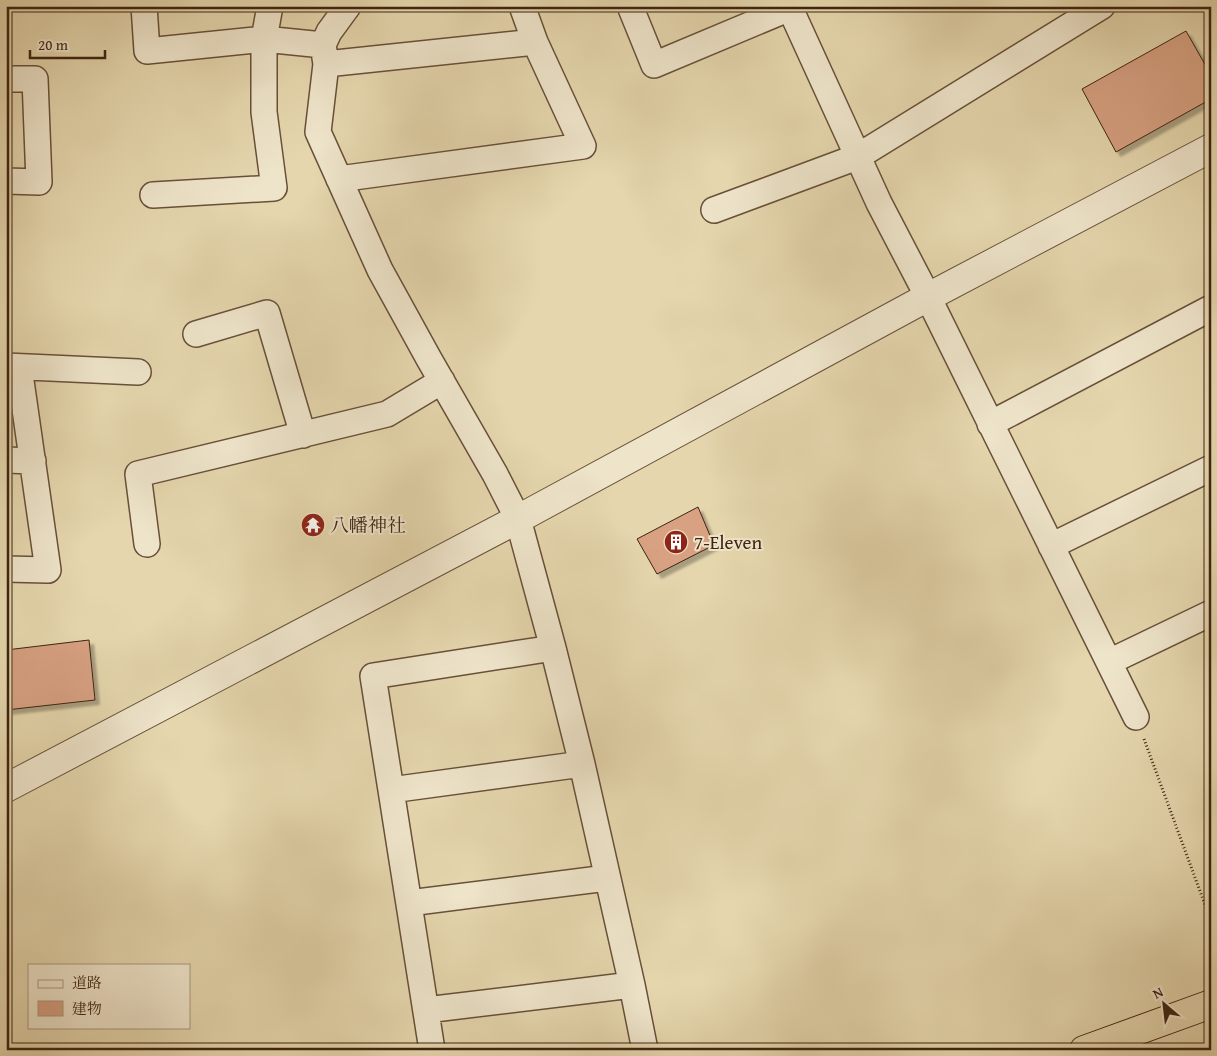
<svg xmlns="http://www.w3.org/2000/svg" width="1217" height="1056" viewBox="0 0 1217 1056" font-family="'Gentium Book Plus','Noto Serif JP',serif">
<defs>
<filter id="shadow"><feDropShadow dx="4.5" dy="4.5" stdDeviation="1" flood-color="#0004"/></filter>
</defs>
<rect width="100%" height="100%" fill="#e5d6ad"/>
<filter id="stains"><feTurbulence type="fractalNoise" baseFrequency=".004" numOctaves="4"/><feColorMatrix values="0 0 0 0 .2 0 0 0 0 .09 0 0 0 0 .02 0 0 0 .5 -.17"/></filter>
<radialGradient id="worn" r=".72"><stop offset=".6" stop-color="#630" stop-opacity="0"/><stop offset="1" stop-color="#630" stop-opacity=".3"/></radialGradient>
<path fill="#d7a182" stroke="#3e2412" filter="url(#shadow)" d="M1186,31L1211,75V99L1116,152L1082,89Z
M698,507L714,545L657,574L637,539Z
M89,640L95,700L6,710V650Z"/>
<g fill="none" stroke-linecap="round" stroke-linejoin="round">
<g stroke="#685039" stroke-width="28">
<path id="minor" d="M144,6L147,51L264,39L323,45
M348,6L329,32L323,45L326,64L318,132L380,270L429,359L495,474L518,519L553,648L582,764L632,985L645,1050
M630,6L654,65L790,8
M789,6L879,203L928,297L1136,717
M326,64L535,42
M6,79H35L39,182L6,181
M339,179L583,146L535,42L522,6
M153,195L274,188L264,112V39L270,6
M714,210L857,157L1102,6
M196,334L267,313L303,435
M6,366L138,372
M990,424L1209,309L1211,313
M6,460L33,461
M147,544L138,474L387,414L442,381
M1051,546L1211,468
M6,569L48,570L19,367
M1109,662L1211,613
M391,790L582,764
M409,903L607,878
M426,1010L632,985
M432,1050L373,676L553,648"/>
</g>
<g stroke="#685039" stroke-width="30">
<path id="tertiary" d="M6,788L518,519L928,297L1211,148"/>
</g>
<g stroke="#3e2412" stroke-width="30">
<path id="trunk" d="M1084,1050L1211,1004"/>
</g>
<path stroke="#3e2412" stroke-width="3" stroke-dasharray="1 2.5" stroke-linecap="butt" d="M1144,739L1211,921"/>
<use href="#minor" stroke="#eee4ca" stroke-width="25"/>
<use href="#tertiary" stroke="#eee4ca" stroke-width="28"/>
<use href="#trunk" stroke="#e5d6ad" stroke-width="28"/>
</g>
<defs>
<g id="temple-disc" transform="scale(1.25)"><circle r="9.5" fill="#8f2418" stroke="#eee4ca"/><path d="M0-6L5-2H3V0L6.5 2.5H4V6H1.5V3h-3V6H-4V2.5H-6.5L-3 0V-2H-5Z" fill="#fff"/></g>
<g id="building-disc" transform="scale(1.25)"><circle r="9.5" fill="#8f2418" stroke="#eee4ca"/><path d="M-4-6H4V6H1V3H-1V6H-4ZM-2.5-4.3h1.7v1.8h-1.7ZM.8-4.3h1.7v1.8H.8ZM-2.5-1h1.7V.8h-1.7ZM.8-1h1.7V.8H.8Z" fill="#fff"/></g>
</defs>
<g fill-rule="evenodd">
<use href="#temple-disc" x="313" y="525"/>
<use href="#building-disc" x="676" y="542"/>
</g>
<g text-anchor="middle" stroke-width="4" stroke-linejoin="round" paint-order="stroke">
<g font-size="19" fill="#3e2412" stroke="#eee4ca" text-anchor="start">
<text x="330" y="532">八幡神社</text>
<text x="694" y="549">7-Eleven</text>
</g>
</g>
<rect width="1217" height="1056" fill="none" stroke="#e5d6ad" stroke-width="25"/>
<rect x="8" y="8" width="1202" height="1041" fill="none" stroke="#3e2412" stroke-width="2.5"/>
<rect x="12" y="12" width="1192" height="1031" fill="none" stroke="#3e2412"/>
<rect x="28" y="964" width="162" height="65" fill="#eee4ca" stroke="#a89780"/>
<rect x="38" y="980" width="25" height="8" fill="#eee4ca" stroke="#a89780"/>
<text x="72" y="988" font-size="15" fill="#3e2412">道路</text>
<rect x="38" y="1001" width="25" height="15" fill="#d7a182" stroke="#a89780"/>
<text x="72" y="1014" font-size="15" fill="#3e2412">建物</text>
<g transform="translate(1164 1004) rotate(332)" stroke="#eee4ca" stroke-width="4" paint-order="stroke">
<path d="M0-4L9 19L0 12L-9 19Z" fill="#3e2412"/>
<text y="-8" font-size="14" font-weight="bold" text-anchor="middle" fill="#3e2412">N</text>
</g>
<path d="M30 50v8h75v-8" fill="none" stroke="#3e2412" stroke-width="2.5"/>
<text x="38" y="50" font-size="15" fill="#3e2412" stroke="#eee4ca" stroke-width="4" paint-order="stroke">20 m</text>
<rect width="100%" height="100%" filter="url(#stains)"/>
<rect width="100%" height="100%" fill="url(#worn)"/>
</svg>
